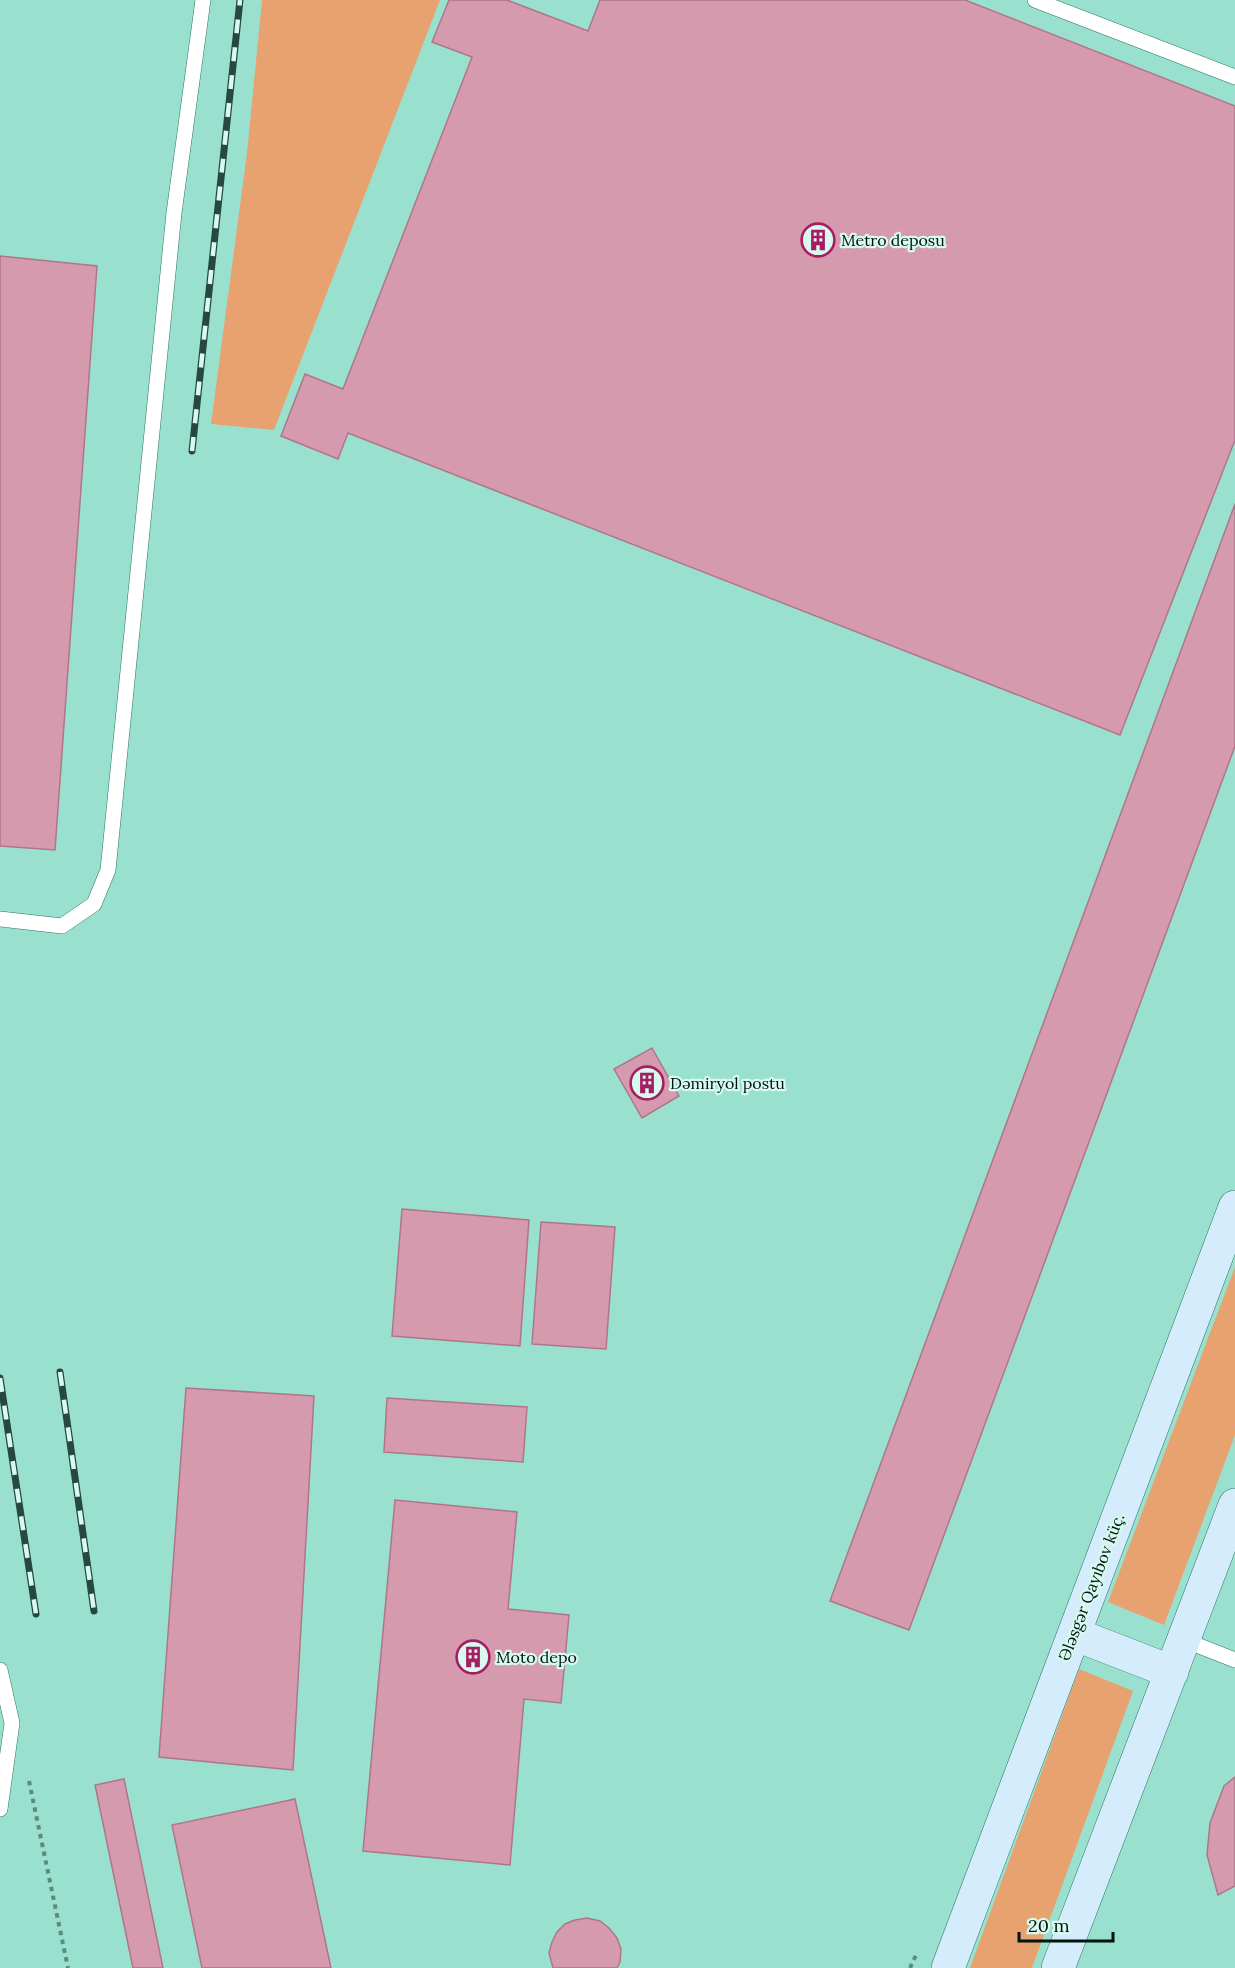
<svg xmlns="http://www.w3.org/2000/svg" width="1235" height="1968" viewBox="0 0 1235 1968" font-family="Lora,serif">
<rect width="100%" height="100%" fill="#99e1ce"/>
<path fill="#e7a270" d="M262,0H440L274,430L211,424L247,153Z
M1235,1267V1435L1164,1625L1108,1602Z
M1079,1669L1133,1691L1032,1968H970Z"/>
<path fill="#d69aaf" stroke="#af768b" stroke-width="1.5" d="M449,0H507L588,31L600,0H965L1235,106V440L1120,735L348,433L338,459L281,436L305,374L343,389L472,57L432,42Z
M0,256L97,266L55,850L0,846Z
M1235,504V746L909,1630L830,1601Z
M652,1048L679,1096L642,1118L614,1069Z
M402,1209L529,1220L520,1346L392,1336Z
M541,1222L615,1227L606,1349L532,1344Z
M186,1388L314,1396L293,1770L159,1757Z
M387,1398L527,1407L523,1462L384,1452Z
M395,1500L517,1512L508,1609L569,1615L561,1703L524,1699L510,1865L363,1851Z
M1235,1777V1886L1218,1895L1207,1855L1210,1823L1224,1786Z
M124,1779L163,1968H133L95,1785Z
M295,1799L331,1968H202L172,1825Z
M587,1918L600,1921L609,1928L617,1938L621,1949L620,1962L617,1968H553L549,1953L552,1942L557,1932L565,1924L575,1920Z"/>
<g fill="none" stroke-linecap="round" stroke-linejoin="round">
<g stroke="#2a7363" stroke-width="16">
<path id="lane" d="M1035,0L1235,77
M0,919L62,926L94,904L108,870L174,213L203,0
M1184,1640L1235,1660
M0,1670L12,1723L0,1809"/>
</g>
<g stroke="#2a7363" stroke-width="34">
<path id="secondary" d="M1074,1634L1172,1672
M948,1968L1235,1207
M1058,1968L1235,1505"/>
</g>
<path stroke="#5a8c7e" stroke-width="4" stroke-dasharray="4.5 4.5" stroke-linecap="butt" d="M29,1781L68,1968
M910,1968L916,1955"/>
<use href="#lane" stroke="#fff" stroke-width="15"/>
<use href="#secondary" stroke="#d4ecfb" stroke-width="33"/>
<g stroke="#27483f" stroke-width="7">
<path id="rail" d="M192,451L240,0
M60,1372L94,1611
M0,1378L36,1614"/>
</g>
<use href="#rail" stroke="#d7f9ef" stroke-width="4.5" stroke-dasharray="14" stroke-linecap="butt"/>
</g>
<defs>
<g id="building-ring" transform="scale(1.725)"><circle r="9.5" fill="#d7f9ef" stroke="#a71d62" stroke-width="1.5"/><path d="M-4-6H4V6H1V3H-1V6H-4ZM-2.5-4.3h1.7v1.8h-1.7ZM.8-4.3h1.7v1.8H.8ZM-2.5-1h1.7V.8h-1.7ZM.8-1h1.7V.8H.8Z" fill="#a71d62"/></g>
</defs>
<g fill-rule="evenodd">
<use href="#building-ring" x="818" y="240"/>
<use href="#building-ring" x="647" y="1083"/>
<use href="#building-ring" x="473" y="1657"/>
</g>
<g text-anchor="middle" stroke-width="4.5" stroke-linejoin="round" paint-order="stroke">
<g font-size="16" fill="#00140e" stroke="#d7f9ef" text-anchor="start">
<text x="841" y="246">Metro deposu</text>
<text x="670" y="1089">Dəmiryol postu</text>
<text x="496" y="1663">Moto depo</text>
</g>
<g font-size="16" fill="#00140e" stroke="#d7f9ef">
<text transform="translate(1091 1587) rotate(-69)" y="6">Ələsgər Qayıbov küç.</text>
</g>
</g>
<path d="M1019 1932v9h94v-9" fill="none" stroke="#00140e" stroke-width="3"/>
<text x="1028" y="1932" font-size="18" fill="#00140e" stroke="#d7f9ef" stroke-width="4.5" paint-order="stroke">20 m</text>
</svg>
